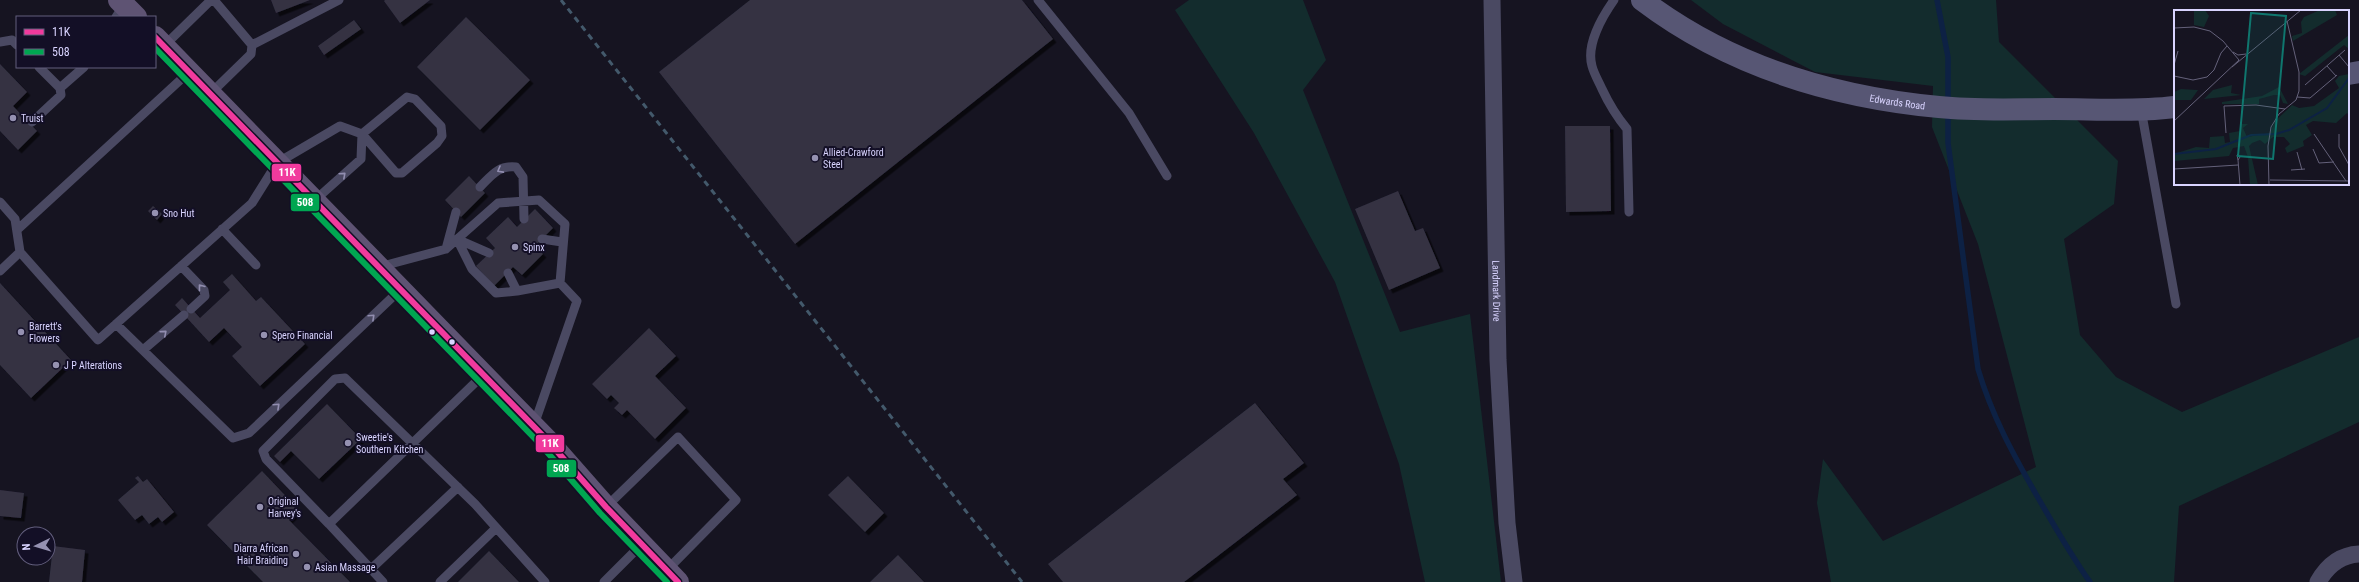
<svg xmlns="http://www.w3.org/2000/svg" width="2359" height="582" viewBox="0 0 2359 582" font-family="'Roboto Condensed',sans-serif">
<defs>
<filter id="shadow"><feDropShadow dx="3.5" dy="3.5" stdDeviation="0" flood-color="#0009"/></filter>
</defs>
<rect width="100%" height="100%" fill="#161421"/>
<path fill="#132c2d" d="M1189,0H1303L1326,60L1303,90L1400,332L1470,314L1501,582H1425L1399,464L1335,282L1254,133L1175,10Z
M1691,0H1996L1999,42L2118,161L2114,204L2064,239L2080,335L2116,377L2182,412L2359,337V422L2179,506L2174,582H1831L1817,503L1823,459L1883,541L2036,467L1978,244L1932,127L1933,86L1815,72L1723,24Z"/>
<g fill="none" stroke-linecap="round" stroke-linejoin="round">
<path stroke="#0d2144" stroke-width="5.5" d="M1937,0L1948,57V104
M1948,113V143L1978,369C1992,416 2013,454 2037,496C2054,525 2070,554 2090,582"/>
</g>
<path fill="#343243" filter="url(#shadow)" d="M271,0H310L276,13Z
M385,0H430L400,23L384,1Z
M750,0H1022L1053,39L795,244L659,72Z
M466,17L530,80L480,130L417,67Z
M354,20L361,29L324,55L318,46Z
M0,64L27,92L13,106L37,131L18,150L0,131Z
M1565,126H1610L1611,211L1566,212Z
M469,176L485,193L461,217L445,200Z
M1398,191L1415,231L1423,228L1440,268L1389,290L1355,209Z
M153,206L162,214L157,220L148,211Z
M535,209L553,228L535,246L543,254L522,275L513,267L494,286L476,266L495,248L486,238L508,217L517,227Z
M232,274L256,301L261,297L305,344L260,386L232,356L242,347L224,328L209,342L175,305L182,298L200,318L230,290L223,282Z
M0,283L71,360L31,398L0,365Z
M649,328L676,356L655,376L686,408L655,439L627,410L622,415L614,408L619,403L611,395L607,399L592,384Z
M1255,403L1304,463L1283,479L1297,495L1184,582H1063L1048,564Z
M327,404L361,439L319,479L291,451L280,462L274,456Z
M262,471L299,510L289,520L350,582H263L207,525Z
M138,476L143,482L147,479L174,512L162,522L158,517L149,524L142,515L135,520L118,500L139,482L135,478Z
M848,476L884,513L865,532L828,495Z
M0,490L24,493L21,518L0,516Z
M53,546L85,550L82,582H49Z
M489,551L519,582H458Z
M898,555L924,582H870Z"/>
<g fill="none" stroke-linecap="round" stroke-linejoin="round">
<path stroke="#4a4962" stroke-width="9" d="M1038,0L1129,113L1167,176
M1614,0C1602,17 1586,45 1592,66C1594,74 1599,82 1602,89C1609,104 1617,117 1627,129L1629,212
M116,17L124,5
M0,42L12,40L17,45
M252,45L339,0
M164,46L211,0
M39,67L60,88L84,67
M210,94L251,54L252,45L214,0
M407,97L415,99L441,126L442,136L437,143L402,173H396L362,134Z
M2141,109L2176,304
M32,122L61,95L60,88
M480,187C491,176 498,165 516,167L523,177L524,219
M0,202L15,219L20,252L98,340L252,203L277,163L340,126L362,134L361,159L314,201
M222,229L256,265
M17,230L189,72
M457,239L472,269L496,293L517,291L560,283
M457,239L489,253
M542,239L562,242
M446,249L456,212
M181,266L204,290L205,296L191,309
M379,267L446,249L498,203L539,200L565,224L560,283L577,301L534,425
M0,271L20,252
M508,273L517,291
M116,324L233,438L249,433L400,290
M143,350L184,315
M606,507L678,437L736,500L667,570
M329,524L266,459L263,451L335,379L345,378L475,504L545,582
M371,569L458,487
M383,582L329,524L483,375
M440,582L496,528
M604,582L642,544"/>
<g stroke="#4a4962" stroke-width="17">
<path id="s1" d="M1492,0L1498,360L1507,523L1514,582"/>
<path d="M2318,582C2327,566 2340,555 2359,554"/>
</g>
<g stroke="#575674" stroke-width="22">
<path id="s2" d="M1642,0C1729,66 1832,97 1939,107C1977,111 2016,109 2054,109C2094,109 2135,112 2175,107"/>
<path d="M2348,74L2359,72"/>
</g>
<path stroke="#5e5373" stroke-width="22" d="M119,0L136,17
M155,37L547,440L606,507L678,582"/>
<path stroke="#43596b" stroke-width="3" stroke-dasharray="6 5" stroke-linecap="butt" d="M561,0L1022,582"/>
<g stroke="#130f26" stroke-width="9">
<path id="bus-1" d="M155,37L547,440L606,507L678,582"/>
</g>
<g stroke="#130f26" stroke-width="9">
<path id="bus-2" d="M155,48L541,445L600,513L667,582"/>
</g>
<use href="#bus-1" stroke="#f13a9d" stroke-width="6"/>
<use href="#bus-2" stroke="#00a651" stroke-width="6"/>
</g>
<defs><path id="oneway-chevron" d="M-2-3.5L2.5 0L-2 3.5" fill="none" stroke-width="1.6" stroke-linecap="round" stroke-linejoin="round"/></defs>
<g stroke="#928eb0">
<use href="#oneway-chevron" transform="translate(500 170) rotate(151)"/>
<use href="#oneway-chevron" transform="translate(343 175) rotate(-42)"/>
<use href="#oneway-chevron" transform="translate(201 287) rotate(-128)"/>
<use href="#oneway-chevron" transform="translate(372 317) rotate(-43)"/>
<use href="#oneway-chevron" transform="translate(164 333) rotate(-41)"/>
<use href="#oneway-chevron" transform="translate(277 406) rotate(-43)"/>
</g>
<g fill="#9591b1" stroke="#130f26" stroke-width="1.5">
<circle cx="13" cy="118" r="4"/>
<circle cx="815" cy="158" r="4"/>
<circle cx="155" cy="213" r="4"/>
<circle cx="515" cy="247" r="4"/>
<circle cx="21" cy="332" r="4"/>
<circle cx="264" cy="335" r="4"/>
<circle cx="56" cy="365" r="4"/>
<circle cx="348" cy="443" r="4"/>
<circle cx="260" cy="507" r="4"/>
<circle cx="296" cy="554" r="4"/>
<circle cx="307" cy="567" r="4"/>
</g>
<g fill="#d9d4ff" stroke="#130f26" stroke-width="1.5">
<circle cx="432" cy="332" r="3.5"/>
<circle cx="452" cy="342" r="3.5"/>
</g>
<g text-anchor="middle" stroke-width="4" stroke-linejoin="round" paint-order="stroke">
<g font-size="10" fill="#d9d4ff" stroke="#130f26">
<text dy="4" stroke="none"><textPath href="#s2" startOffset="278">Edwards Road</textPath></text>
<text dy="4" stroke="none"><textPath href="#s1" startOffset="291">Landmark Drive</textPath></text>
</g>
<g font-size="10" fill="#d9d4ff" stroke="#130f26" text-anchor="start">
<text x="21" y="122">Truist</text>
<text x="823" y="156">Allied-Crawford<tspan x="823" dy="12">Steel</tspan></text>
<text x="163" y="217">Sno Hut</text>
<text x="523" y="251">Spinx</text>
<text x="29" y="330">Barrett's<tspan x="29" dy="12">Flowers</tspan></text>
<text x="272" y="339">Spero Financial</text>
<text x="64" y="369">J P Alterations</text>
<text x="356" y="441">Sweetie's<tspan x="356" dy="12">Southern Kitchen</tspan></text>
<text x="268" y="505">Original<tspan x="268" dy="12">Harvey's</tspan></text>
<text x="288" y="552" text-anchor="end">Diarra African<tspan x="288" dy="12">Hair Braiding</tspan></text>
<text x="315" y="571">Asian Massage</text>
</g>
</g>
<g transform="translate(2174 10)">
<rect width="175" height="175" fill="#161421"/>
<path d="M20,0H31L35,6L30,17L20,15ZM146,0H161L163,5L119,31L118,26L128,23L127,12L130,7ZM175,25V39L170,35L131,66L125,64ZM175,64V105L173,103L162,113L139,111L132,115L138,125L129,131L130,136L113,143L111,138L116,134L110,127H99L91,134L86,130L78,133L75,136L84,175H76L74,147L70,136L59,138L55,146L0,151V144L22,137L35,138L36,127L50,126L51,133L56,132L55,123L66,121V114H74L69,118L73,127L96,123L101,111L114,99L118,95L125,98L140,96L165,78L161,71L165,66ZM58,75L57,83L67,85L30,89L39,80ZM105,77L114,94L109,93L106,85H100L85,89V94H48V92L88,86ZM7,79L23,80H24L17,90H0V82Z" fill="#132c2d"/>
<path fill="none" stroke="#0d2144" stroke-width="2" d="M0,144L42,139L77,125L102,124L115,120L153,98L175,68"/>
<path fill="none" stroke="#64617a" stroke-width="1" d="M0,18L20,17L36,21L49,31L65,50M59,42L64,45L72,44M165,45L175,57M0,55L4,41M153,56L162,66M58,57L127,0M0,66L19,70L33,67L40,60L47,43L53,36M131,75L171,40M123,87L136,88L163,65M0,111L65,50M52,123L50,96L82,95L111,99M140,124L172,171M165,124V137L175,155M139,139L145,153L160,152M123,142L128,160M64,144L66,147L64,150L63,145ZM64,150L66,175M0,159L64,155M117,160L131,159M96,170L175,171M95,175L94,136L97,117L105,104L122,90L125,81V62L113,11"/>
<path fill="#0f766e" fill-opacity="0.15" stroke="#0f766e" stroke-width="2" d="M77,3L112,6L99,149L64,146Z"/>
<rect width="175" height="175" fill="none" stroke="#d9d4ff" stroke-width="2"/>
</g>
<g stroke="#130f26" stroke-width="1.5">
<rect x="271" y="163" width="31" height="19" rx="4" fill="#f13a9d"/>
<rect x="290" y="193" width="30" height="19" rx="4" fill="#00a651"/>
<rect x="535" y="434" width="30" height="19" rx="4" fill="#f13a9d"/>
<rect x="546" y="459" width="31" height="19" rx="4" fill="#00a651"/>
</g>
<g font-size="11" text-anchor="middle" font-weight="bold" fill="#fff">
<text x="287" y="176">11K</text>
<text x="305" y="206">508</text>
<text x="550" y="447">11K</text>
<text x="561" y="472">508</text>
</g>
<rect x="16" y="16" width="140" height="52" fill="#130f26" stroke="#625e7d"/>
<rect x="24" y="29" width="20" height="6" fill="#f13a9d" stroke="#625e7d"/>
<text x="52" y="36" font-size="12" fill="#d9d4ff">11K</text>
<rect x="24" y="49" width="20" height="6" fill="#00a651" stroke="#625e7d"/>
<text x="52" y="56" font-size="12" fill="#d9d4ff">508</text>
<g transform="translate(36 546) rotate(265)"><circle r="19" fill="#130f26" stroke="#625e7d"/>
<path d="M0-3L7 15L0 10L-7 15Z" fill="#9591b1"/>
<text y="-6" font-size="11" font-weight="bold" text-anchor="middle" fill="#d9d4ff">N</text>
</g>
</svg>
